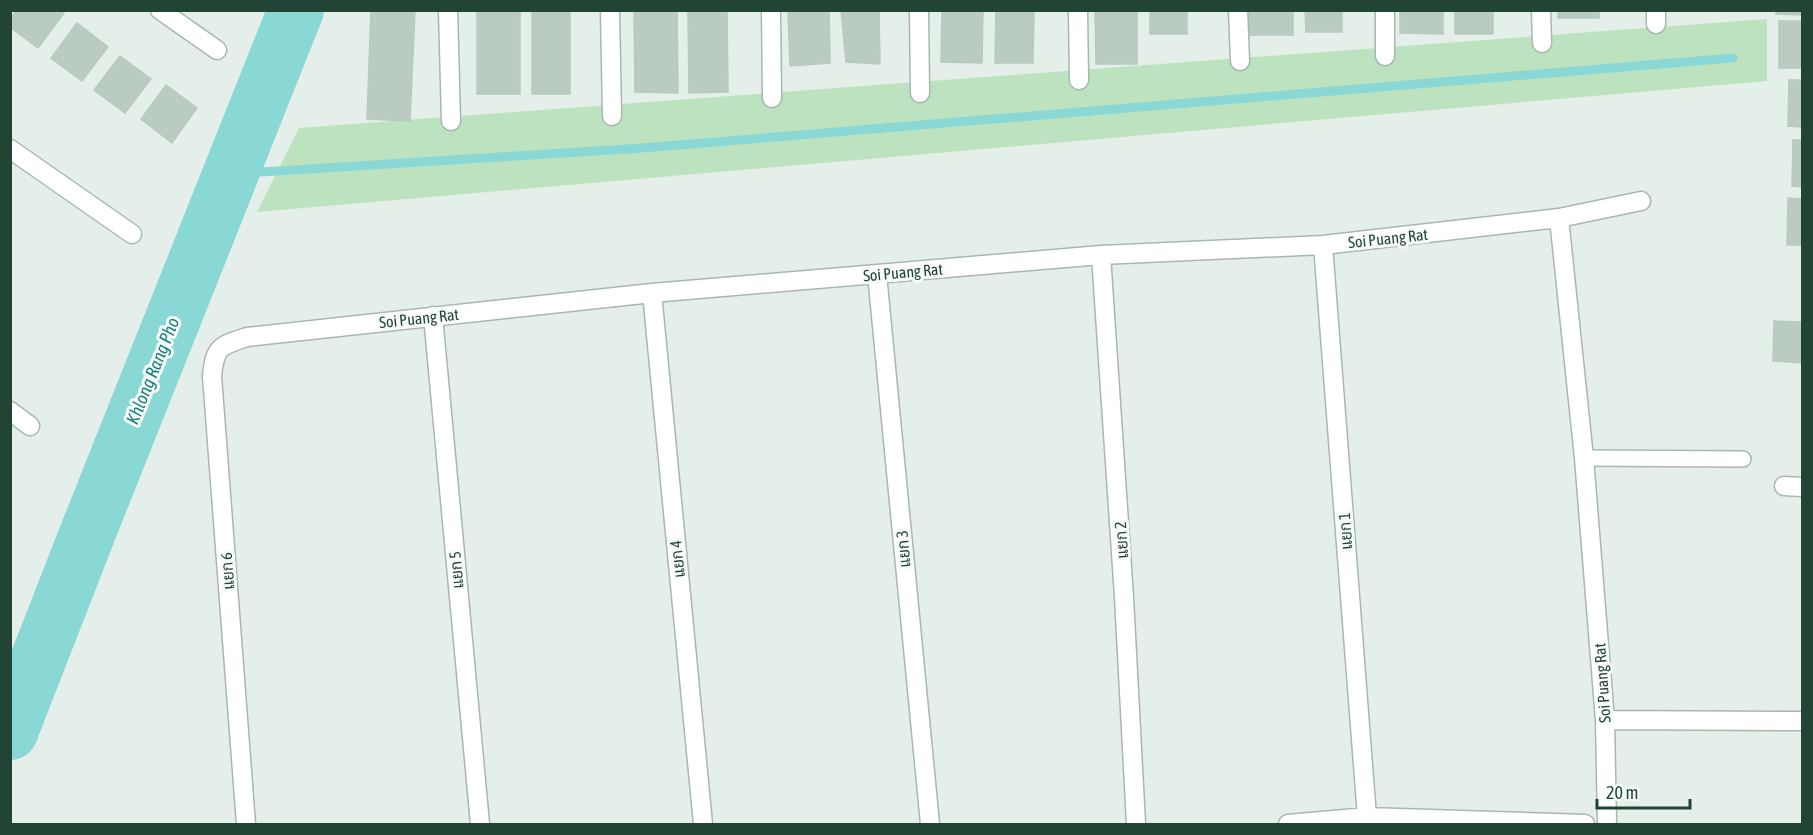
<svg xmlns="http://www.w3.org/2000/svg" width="1813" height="835" viewBox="0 0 1813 835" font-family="'Asap Condensed',Sarabun,sans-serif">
<rect width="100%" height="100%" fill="#e5efe9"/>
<path fill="#bde2c0" d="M1767,19V81L257,212L299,128Z"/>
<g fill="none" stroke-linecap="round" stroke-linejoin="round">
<path stroke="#8ad8d5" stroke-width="9" d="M231,174L642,148L1733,58"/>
<path stroke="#8ad8d5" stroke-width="56" d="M10,732L86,537L296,10"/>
</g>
<path fill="#bacbc1" stroke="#b7cabe" stroke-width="1.5" d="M17,10H60L64,13L38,48L10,27V19Z
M371,10H415L410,121L367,119Z
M477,10H520V94H477Z
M532,10H570V94H532Z
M634,10H677L678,93L635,92Z
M688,10H727L728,92L689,93Z
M788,10H829L830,63L790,66Z
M841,10H879L880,64L846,62Z
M942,10H983L982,63L941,62Z
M996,10H1034L1033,63H995Z
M1095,10H1137V64H1096Z
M1150,10H1187V34H1150Z
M1248,10H1293V35H1248Z
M1305,10H1342V32H1306Z
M1400,10H1443V34L1400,33Z
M1455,10H1493V34H1455Z
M1558,10H1599V18H1558Z
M1776,10H1802V15L1776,14Z
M1779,21H1802V68H1779Z
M77,23L108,47L82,81L51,58Z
M120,56L151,79L125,113L94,90Z
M1789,80H1802V127L1788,126Z
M166,85L197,108L172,143L141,119Z
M1793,140H1802V187L1792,186Z
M1788,198L1802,199V245H1787Z
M1774,321L1802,322V363L1773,361Z"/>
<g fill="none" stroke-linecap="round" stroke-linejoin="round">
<g stroke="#a7b8af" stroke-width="18">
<path id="service" d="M1584,458L1743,459"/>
</g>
<g stroke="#a7b8af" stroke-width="21">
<path id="minor" d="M160,10L217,50
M448,10L451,121
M610,10L612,116
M771,10L772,98
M919,10L920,93
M1078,10L1079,80
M1238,10L1240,61
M1541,10L1542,43
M1656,10V24
M1385,56V10
M10,149L132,234
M1559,218L1584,458L1605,720L1607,824
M1323,245L1367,817
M1101,255L1124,597L1136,824
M877,274L930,824
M652,293L703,824
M433,316L480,824
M10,411L30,426
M1784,486L1802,487
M1605,720L1802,721
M246,824L212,376C215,346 220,346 247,337L652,293L1101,255L1323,245L1559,218L1641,201
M1288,824L1367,817L1585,824"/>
</g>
<use href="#service" stroke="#fff" stroke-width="15"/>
<use href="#minor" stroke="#fff" stroke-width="18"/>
</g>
<g text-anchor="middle" stroke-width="6" stroke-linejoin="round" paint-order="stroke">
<g font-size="16" fill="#224434" stroke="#f7fbf8">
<text transform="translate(1388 238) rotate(-6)" y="6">Soi Puang Rat</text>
<text transform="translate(903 272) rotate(-5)" y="6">Soi Puang Rat</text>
<text transform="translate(419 318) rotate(-6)" y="6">Soi Puang Rat</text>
<text transform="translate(1345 531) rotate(-94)" y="6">แยก 1</text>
<text transform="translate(1121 540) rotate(-94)" y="6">แยก 2</text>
<text transform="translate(903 549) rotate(-95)" y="6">แยก 3</text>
<text transform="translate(677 559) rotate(-96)" y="6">แยก 4</text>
<text transform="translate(456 570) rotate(-95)" y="6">แยก 5</text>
<text transform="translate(227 571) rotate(-94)" y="6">แยก 6</text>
<text transform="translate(1602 683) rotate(-94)" y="6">Soi Puang Rat</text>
</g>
<g font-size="18" font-style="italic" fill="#16807d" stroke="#f7fbf8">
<text transform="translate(153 371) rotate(-68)" y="6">Khlong Rang Pho</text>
</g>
</g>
<rect width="1813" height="835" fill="none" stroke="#224434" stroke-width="24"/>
<path d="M1597 799v9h93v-9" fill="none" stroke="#224434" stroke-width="3"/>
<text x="1606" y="799" font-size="18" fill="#224434" stroke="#f7fbf8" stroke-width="4.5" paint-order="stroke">20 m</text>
</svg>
